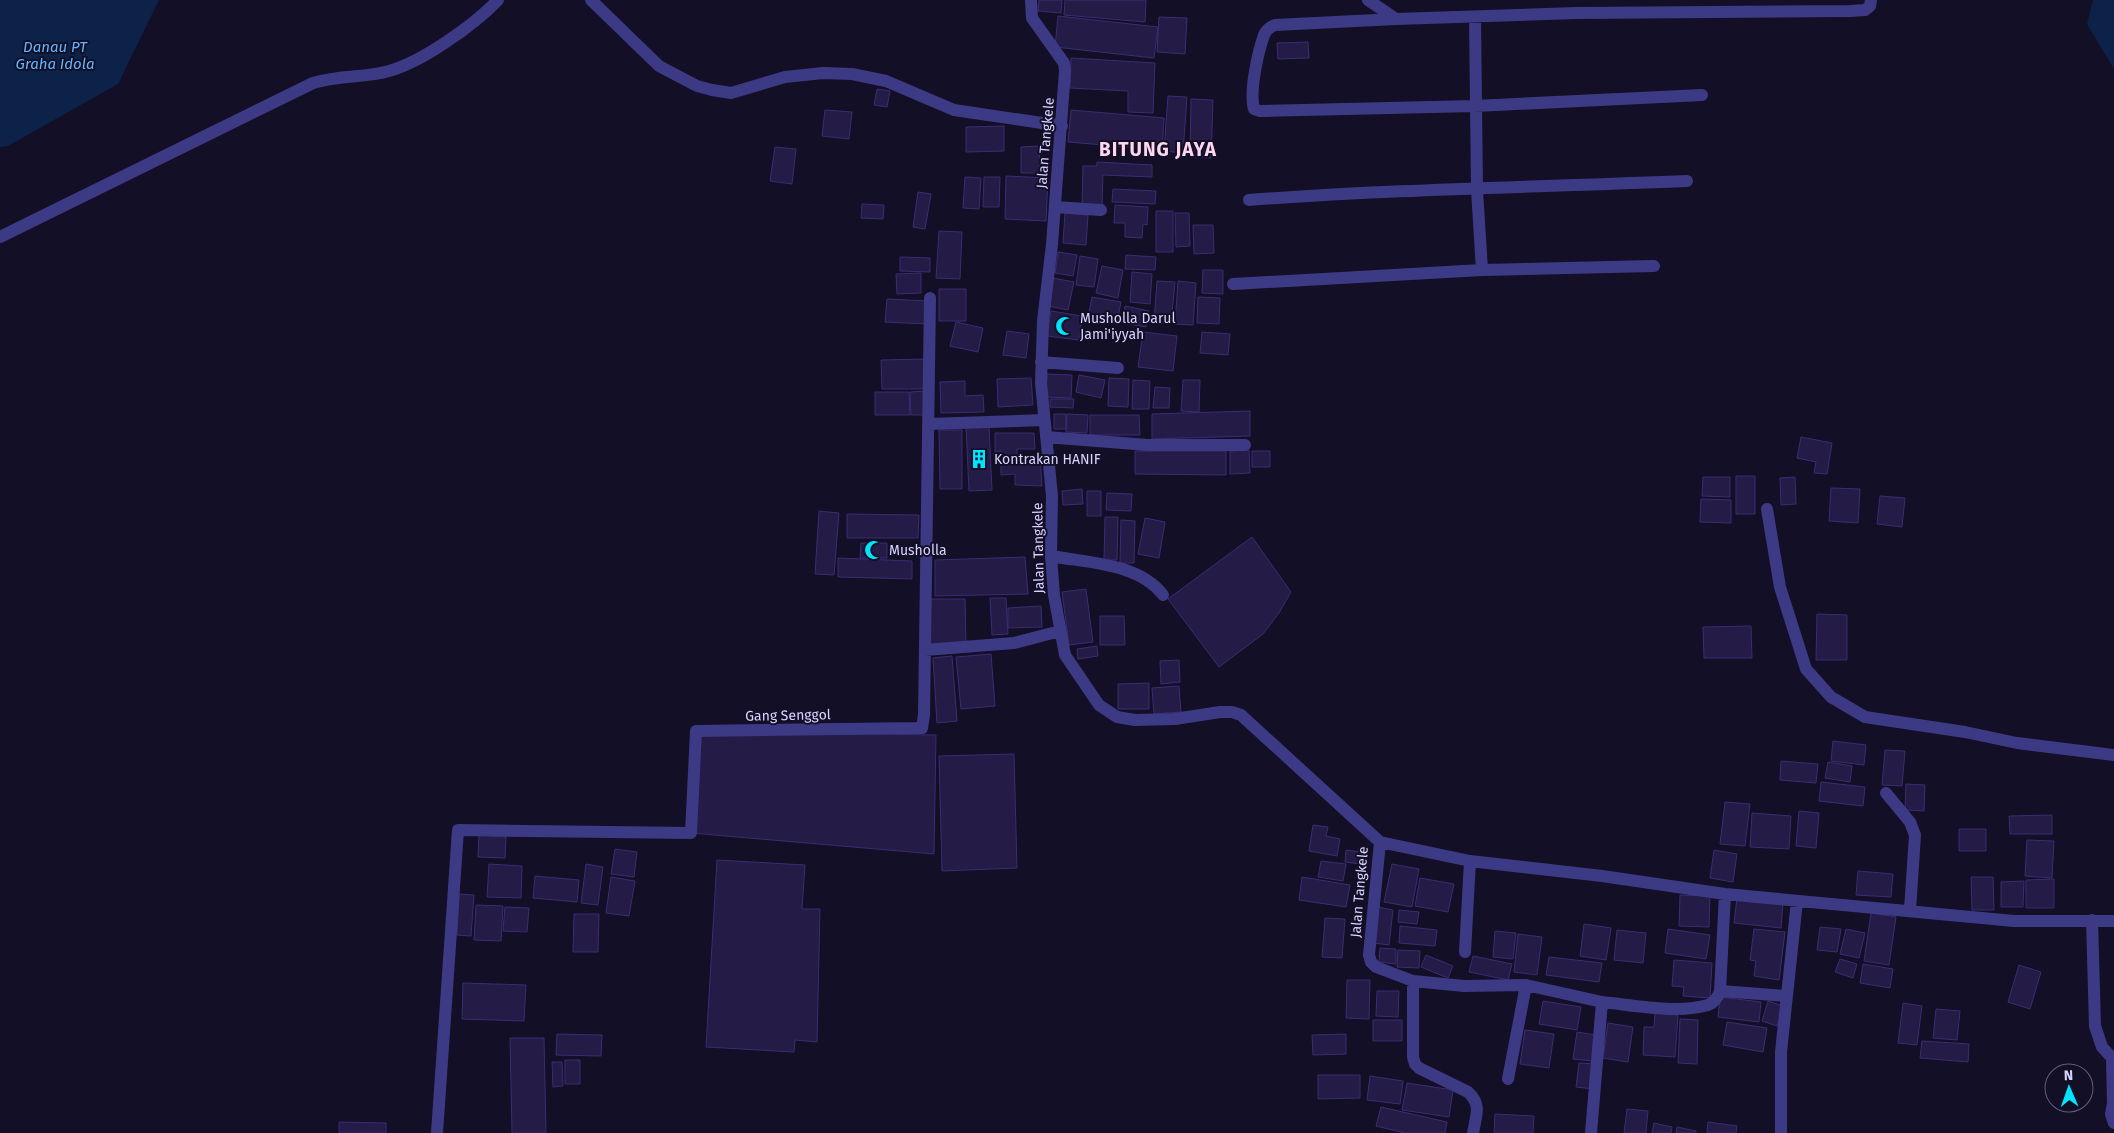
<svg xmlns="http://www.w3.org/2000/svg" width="2114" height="1133" viewBox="0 0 2114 1133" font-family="'Fira Sans',sans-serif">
<rect width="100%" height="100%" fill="#130f26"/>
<path fill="#0c2248" d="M0,0H159L118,84L8,146L0,147Z
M2093,0H2114V69L2087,24Z"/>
<path fill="#241b47" stroke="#3b2d73" d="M1039,0H1062L1061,13L1038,11Z
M1065,0H1146L1145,22L1064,15Z
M1058,16L1158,27L1154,58L1055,47Z
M1159,17L1187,18L1185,54L1157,52Z
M1308,42L1309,58L1278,59L1277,43Z
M1071,58L1155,63L1153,113L1128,112V91L1070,88Z
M877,89L890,91L887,107L874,105Z
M1168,96L1187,97L1183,153L1164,151Z
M1191,99L1213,100L1211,158L1190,157Z
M825,110L852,112L849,139L822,136Z
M1071,110L1164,118L1162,150L1068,142Z
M1004,126V151L966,152V127Z
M1039,146L1040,173H1021V147Z
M775,147L796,149L792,184L770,181Z
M1097,162L1152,165V177L1103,175L1102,206L1082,205L1083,166H1097Z
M1006,176L1048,178L1046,221L1005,219Z
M965,177L981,178L979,209L963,208Z
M984,177H1000L999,207H983Z
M1113,189L1156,191L1155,204L1112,202Z
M918,192L931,194L925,229L913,227Z
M862,204L884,205L883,219L861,218Z
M1115,205L1148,207L1147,225L1143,224L1142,238L1125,237V223H1114Z
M1156,211H1173V252H1156Z
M1065,213L1088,215L1086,245L1063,243Z
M1175,213H1189L1190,246L1176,247Z
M1193,225H1213L1214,253L1194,254Z
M939,231L962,232L960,279L936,278Z
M1058,252L1077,255L1073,276L1055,273Z
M1126,255L1156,257L1155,270L1125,269Z
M1080,256L1098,259L1094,287L1076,285Z
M900,257L930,258V272L900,271Z
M1102,266L1123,270L1118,298L1096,293Z
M1203,270H1223V294L1202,293Z
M1132,272L1152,274L1150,304L1130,302Z
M921,273V293L897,294L896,274Z
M1053,278L1074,282L1068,310L1048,306Z
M1157,281L1175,282L1171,324L1154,322Z
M1178,281L1196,283L1193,325L1175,324Z
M939,289H966V321H939Z
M1092,297L1121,302L1117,323L1088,317Z
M1198,297L1220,298L1219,324L1197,323Z
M887,299L928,301L926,324L885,322Z
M1125,306L1149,311L1146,327L1122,323Z
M1051,311L1082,316L1079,340L1047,336Z
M956,322L983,328L978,352L950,346Z
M1007,331L1029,334L1026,358L1003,355Z
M1143,332L1177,336L1173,371L1138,367Z
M1202,332L1230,334L1228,355L1200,353Z
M927,359L928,389H882L881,360Z
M1047,374L1072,375L1071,398L1046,397Z
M1079,375L1105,380L1101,398L1076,392Z
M1031,378L1033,405L998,407L997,379Z
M1109,378L1129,379L1128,407L1108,406Z
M1133,380L1150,381L1149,409H1132Z
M1183,380H1200L1199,412L1181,411Z
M965,381V396L983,395L984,412L941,413L940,382Z
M1155,387L1170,388L1169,408H1153Z
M927,391L928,415H911L910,392Z
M875,392H909L910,415H875Z
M1050,399H1074L1073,408L1050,407Z
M1250,411V436L1152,439V414Z
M1054,414H1066V429H1054Z
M1067,414L1088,415L1087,433L1066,432Z
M1090,415H1139L1140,435H1090Z
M989,426L992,490L969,491L966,427Z
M939,430H962V489H940Z
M995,433H1034L1035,449H1017V457H1040L1042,486L1015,485V474L1001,475V451L995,452Z
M1801,437L1832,443L1827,474L1814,473L1816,462L1797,458Z
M1249,450L1250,473L1230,474V451Z
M1135,451H1226V475L1135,474Z
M1252,451H1270V467H1252Z
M1736,476H1755V514H1736Z
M1703,477H1730V497L1702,496Z
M1795,477L1796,504L1781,505L1780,478Z
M1831,488L1860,489L1858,523L1829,521Z
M1082,489L1083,504L1063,505L1062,491Z
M1087,491H1101V516H1087Z
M1107,493L1132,494L1131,511L1106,510Z
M1880,496L1905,498L1902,527L1877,524Z
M1701,499L1731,500V523L1700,522Z
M819,511L839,513L834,575L815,574Z
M847,514L919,515L918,538H847Z
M1105,517H1118L1117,560H1104Z
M1145,518L1165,522L1159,558L1138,554Z
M1121,520L1135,521L1134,563H1120Z
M1252,537L1291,592L1279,613L1263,634L1219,667L1168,599Z
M861,543H887V558H860Z
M1025,557L1028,594L935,596V560Z
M838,558L912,561V579L838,577Z
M1086,589L1093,642L1069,645L1062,592Z
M990,598H1006L1008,634L992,635Z
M929,599H965L966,645L930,646Z
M1041,606L1042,627L1008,628V608Z
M1817,614L1847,615V660H1816Z
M1100,616H1124L1125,645H1100Z
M1751,626L1752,658H1704L1703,627Z
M1097,646L1098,656L1078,659L1077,649Z
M991,654L995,706L961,709L956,657Z
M952,656L957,721L937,723L933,658Z
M1179,660L1180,682L1161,684L1160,661Z
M1149,683V709H1118V684Z
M1179,686L1181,712L1154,714L1152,688Z
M696,731L936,735L934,854L691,833Z
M1833,741L1866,745L1864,765L1831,761Z
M1885,750L1905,751L1902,786L1882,785Z
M1014,754L1017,868L942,871L939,756Z
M1781,761L1818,764L1816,783L1780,780Z
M1828,762L1852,766L1850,782L1825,778Z
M1821,782L1865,787L1863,806L1819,801Z
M1906,784L1925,785L1924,811L1905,810Z
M1725,802L1750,804L1745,846L1720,844Z
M1799,811L1819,813L1816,848L1796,846Z
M1752,813L1791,816L1789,849L1750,847Z
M2052,815V834H2010L2009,816Z
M1313,825L1328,827L1326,836L1340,839L1337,856L1309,851Z
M1959,829H1986V851H1959Z
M479,835L506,837L505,858L478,857Z
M2027,840L2054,841L2052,878L2025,876Z
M615,849L637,852L634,877L611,874Z
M1346,850L1368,853L1367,865L1345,862Z
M1714,850L1737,854L1733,882L1710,878Z
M717,860L805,865L802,909H820L817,1042L795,1040L794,1052L706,1047Z
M1321,861L1346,864L1343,881L1318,877Z
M489,864L522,866L521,898L487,897Z
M586,864L603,867L598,905L581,903Z
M1392,864L1419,869L1412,907L1384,902Z
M1858,871L1893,874L1891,897L1856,895Z
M535,876L579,880L577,902L533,898Z
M611,877L635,881L629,916L606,913Z
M1302,877L1350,885L1346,907L1299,900Z
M1971,877H1993L1994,910H1972Z
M1420,878L1454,884L1448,912L1415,906Z
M2054,879V908H2026V880Z
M2024,881L2023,907H2001V882Z
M459,894L474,895L471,936L457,935Z
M1680,895L1710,896L1709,927L1679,926Z
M1737,898L1783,903L1781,928L1734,923Z
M476,905L503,906L501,941L474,940Z
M505,907L529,908L527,932L503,931Z
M1378,907L1393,910L1389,945L1373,943Z
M1399,910L1419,912L1417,924L1398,922Z
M1871,913L1896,917L1889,965L1864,961Z
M574,914H599L598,952H573Z
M1325,918L1345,919L1342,958L1322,957Z
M1584,924L1611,928L1606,960L1580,956Z
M1400,926L1437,930L1435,946L1399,943Z
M1820,927L1841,929L1837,952L1817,950Z
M1668,929L1710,935L1706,959L1665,953Z
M1754,929L1785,932L1779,980L1754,976L1756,961L1750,960Z
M1846,929L1865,933L1859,958L1840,954Z
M1617,930L1646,933L1643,963L1614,960Z
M1495,931L1516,933L1513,959L1493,957Z
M1518,934L1542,937L1537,975L1514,972Z
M1380,948L1396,949V964L1379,962Z
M1398,950L1420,951L1419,968L1397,967Z
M1426,955L1453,966L1448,978L1421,967Z
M1473,956L1512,964L1508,980L1469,972Z
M1549,957L1602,963L1599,982L1546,975Z
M1840,959L1857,964L1853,978L1835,972Z
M1674,960L1712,963L1710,998L1683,996L1684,987L1672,986Z
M1863,964L1893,969L1890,988L1860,983Z
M2019,965L2041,972L2030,1009L2008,1002Z
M1347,980H1370L1369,1019L1346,1018Z
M463,983L526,985L524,1021L462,1019Z
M1377,991H1399L1398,1017L1376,1016Z
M1720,997L1761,1002L1759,1022L1718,1017Z
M1543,1001L1581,1007L1577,1030L1539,1024Z
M1768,1001L1783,1006L1777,1026L1762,1021Z
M1903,1003L1922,1006L1917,1045L1898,1043Z
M1936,1009L1960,1011L1957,1040L1933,1038Z
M1655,1013L1678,1015L1675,1057L1643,1055L1644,1027H1654Z
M1680,1019L1698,1020L1697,1064L1678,1063Z
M1373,1020H1402V1041H1373Z
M1727,1022L1767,1028L1763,1052L1723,1045Z
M1608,1023L1633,1027L1628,1062L1603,1058Z
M1525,1030L1554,1034L1549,1068L1520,1064Z
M1577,1032L1596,1035L1592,1061L1573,1059Z
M557,1034L602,1035L601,1056L556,1055Z
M1346,1034V1054L1313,1055L1312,1035Z
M510,1038H544L546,1133H512Z
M1922,1041L1969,1044L1968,1062L1920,1058Z
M565,1060H580V1084H565Z
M552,1062H562L563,1086L553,1087Z
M1579,1063L1596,1064L1594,1089L1576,1087Z
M1318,1075H1360V1098L1318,1099Z
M1370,1076L1403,1081L1400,1104L1367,1100Z
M1407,1083L1453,1090L1449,1117L1402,1110Z
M1381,1107L1447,1122L1445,1133H1405L1376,1126Z
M1627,1109L1648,1111L1646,1133H1624Z
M1495,1114L1534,1116L1533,1133H1494Z
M339,1122L386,1123V1133H339Z
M1708,1122L1737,1126L1736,1133H1707Z
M1654,1123L1672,1127L1671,1133H1652Z
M1677,1127L1696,1131V1133H1676Z"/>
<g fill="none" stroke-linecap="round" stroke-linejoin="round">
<path stroke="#3d3a85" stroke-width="12" d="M591,0L659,66L697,86L712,90L731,93L785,77L823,73L852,74L886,81L954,110L1062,126
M1031,0L1032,18L1064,63L1065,71L1052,244L1043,321L1041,383L1052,496L1051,556L1054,595L1065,655L1099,705L1117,717L1135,720L1175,719L1220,712H1232L1241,715L1380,842L1369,955L1371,962L1376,967L1413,981V1057L1415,1064L1419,1068L1468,1092C1482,1105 1476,1115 1473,1133
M1368,0L1396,19L1576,13L1850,11L1865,10L1870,6L1871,0
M1475,17L1477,190L1482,270
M1396,19L1275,25C1270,27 1266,30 1264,35C1258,52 1249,92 1254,109L1260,111L1475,106L1702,95
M1249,200C1395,189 1541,187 1687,181
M1055,207L1101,210
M0,237L313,83C338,75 364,78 389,71C422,62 474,25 498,0
M1233,284L1482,270L1654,266
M1041,362L1118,368
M929,424L1044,420
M1046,437L1148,445H1245
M1767,509L1780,587L1806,669L1831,697L1865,717L1965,732L2017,743L2114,755
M1051,556C1088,563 1139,563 1163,595
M925,650L1014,643L1060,631
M1886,793L1910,822L1915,835L1910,910
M1380,842L1470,861L1602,876L1725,894L2014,921H2114
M2092,920L2095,1026L2102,1047L2112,1058L2113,1104L2111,1114L2114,1123
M1465,952L1470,861
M1413,981L1464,986L1526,985L1602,1002L1591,1133
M1720,991L1786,996
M1602,1002C1633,1005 1678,1014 1708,1005C1714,1003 1718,997 1720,991L1725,894
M1508,1079L1526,985
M437,1133L458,830L691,833L696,731L922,728L924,715L930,298
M1781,1133V1052L1797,901"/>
</g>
<defs>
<g id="mosque-bare" transform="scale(1.5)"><path d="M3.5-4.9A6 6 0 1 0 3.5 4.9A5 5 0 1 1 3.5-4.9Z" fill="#00e5ff" stroke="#130f26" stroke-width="2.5" paint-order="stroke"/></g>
<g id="building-bare" transform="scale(1.5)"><path d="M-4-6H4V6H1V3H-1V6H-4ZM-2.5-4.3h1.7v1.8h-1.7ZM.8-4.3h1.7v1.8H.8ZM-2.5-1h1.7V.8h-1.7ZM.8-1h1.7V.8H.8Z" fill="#00e5ff" stroke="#130f26" stroke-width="2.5" paint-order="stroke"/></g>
</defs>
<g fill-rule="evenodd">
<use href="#mosque-bare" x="1065" y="326"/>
<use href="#building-bare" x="979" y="459"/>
<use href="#mosque-bare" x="874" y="550"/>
</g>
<g text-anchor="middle" stroke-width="4" stroke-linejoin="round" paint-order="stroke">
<g font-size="14" fill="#d9d4ff" stroke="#130f26">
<text transform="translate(1045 143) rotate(-85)" y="5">Jalan Tangkele</text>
<text transform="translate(1038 548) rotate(-91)" y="5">Jalan Tangkele</text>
<text transform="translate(788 715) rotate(-1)" y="5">Gang Senggol</text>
<text transform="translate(1359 892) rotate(-85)" y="5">Jalan Tangkele</text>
</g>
<g font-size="14" fill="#d9d4ff" stroke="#130f26" text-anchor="start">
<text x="1080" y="323">Musholla Darul<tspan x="1080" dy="16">Jami'iyyah</tspan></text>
<text x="994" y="464">Kontrakan HANIF</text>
<text x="889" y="555">Musholla</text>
</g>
<g font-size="15" font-style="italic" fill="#62b6ff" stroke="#130f26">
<text x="55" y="52">Danau PT<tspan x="55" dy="17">Graha Idola</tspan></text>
</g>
<g font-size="19" font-weight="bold" letter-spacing="1" fill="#ffd6f0" stroke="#130f26">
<text x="1158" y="156">BITUNG JAYA</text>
</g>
</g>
<g transform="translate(2069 1088) rotate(358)"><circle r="24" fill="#130f26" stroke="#625e7d"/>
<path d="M0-4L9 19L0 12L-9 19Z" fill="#00e5ff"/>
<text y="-8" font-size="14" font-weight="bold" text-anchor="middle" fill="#d9d4ff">N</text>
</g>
</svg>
